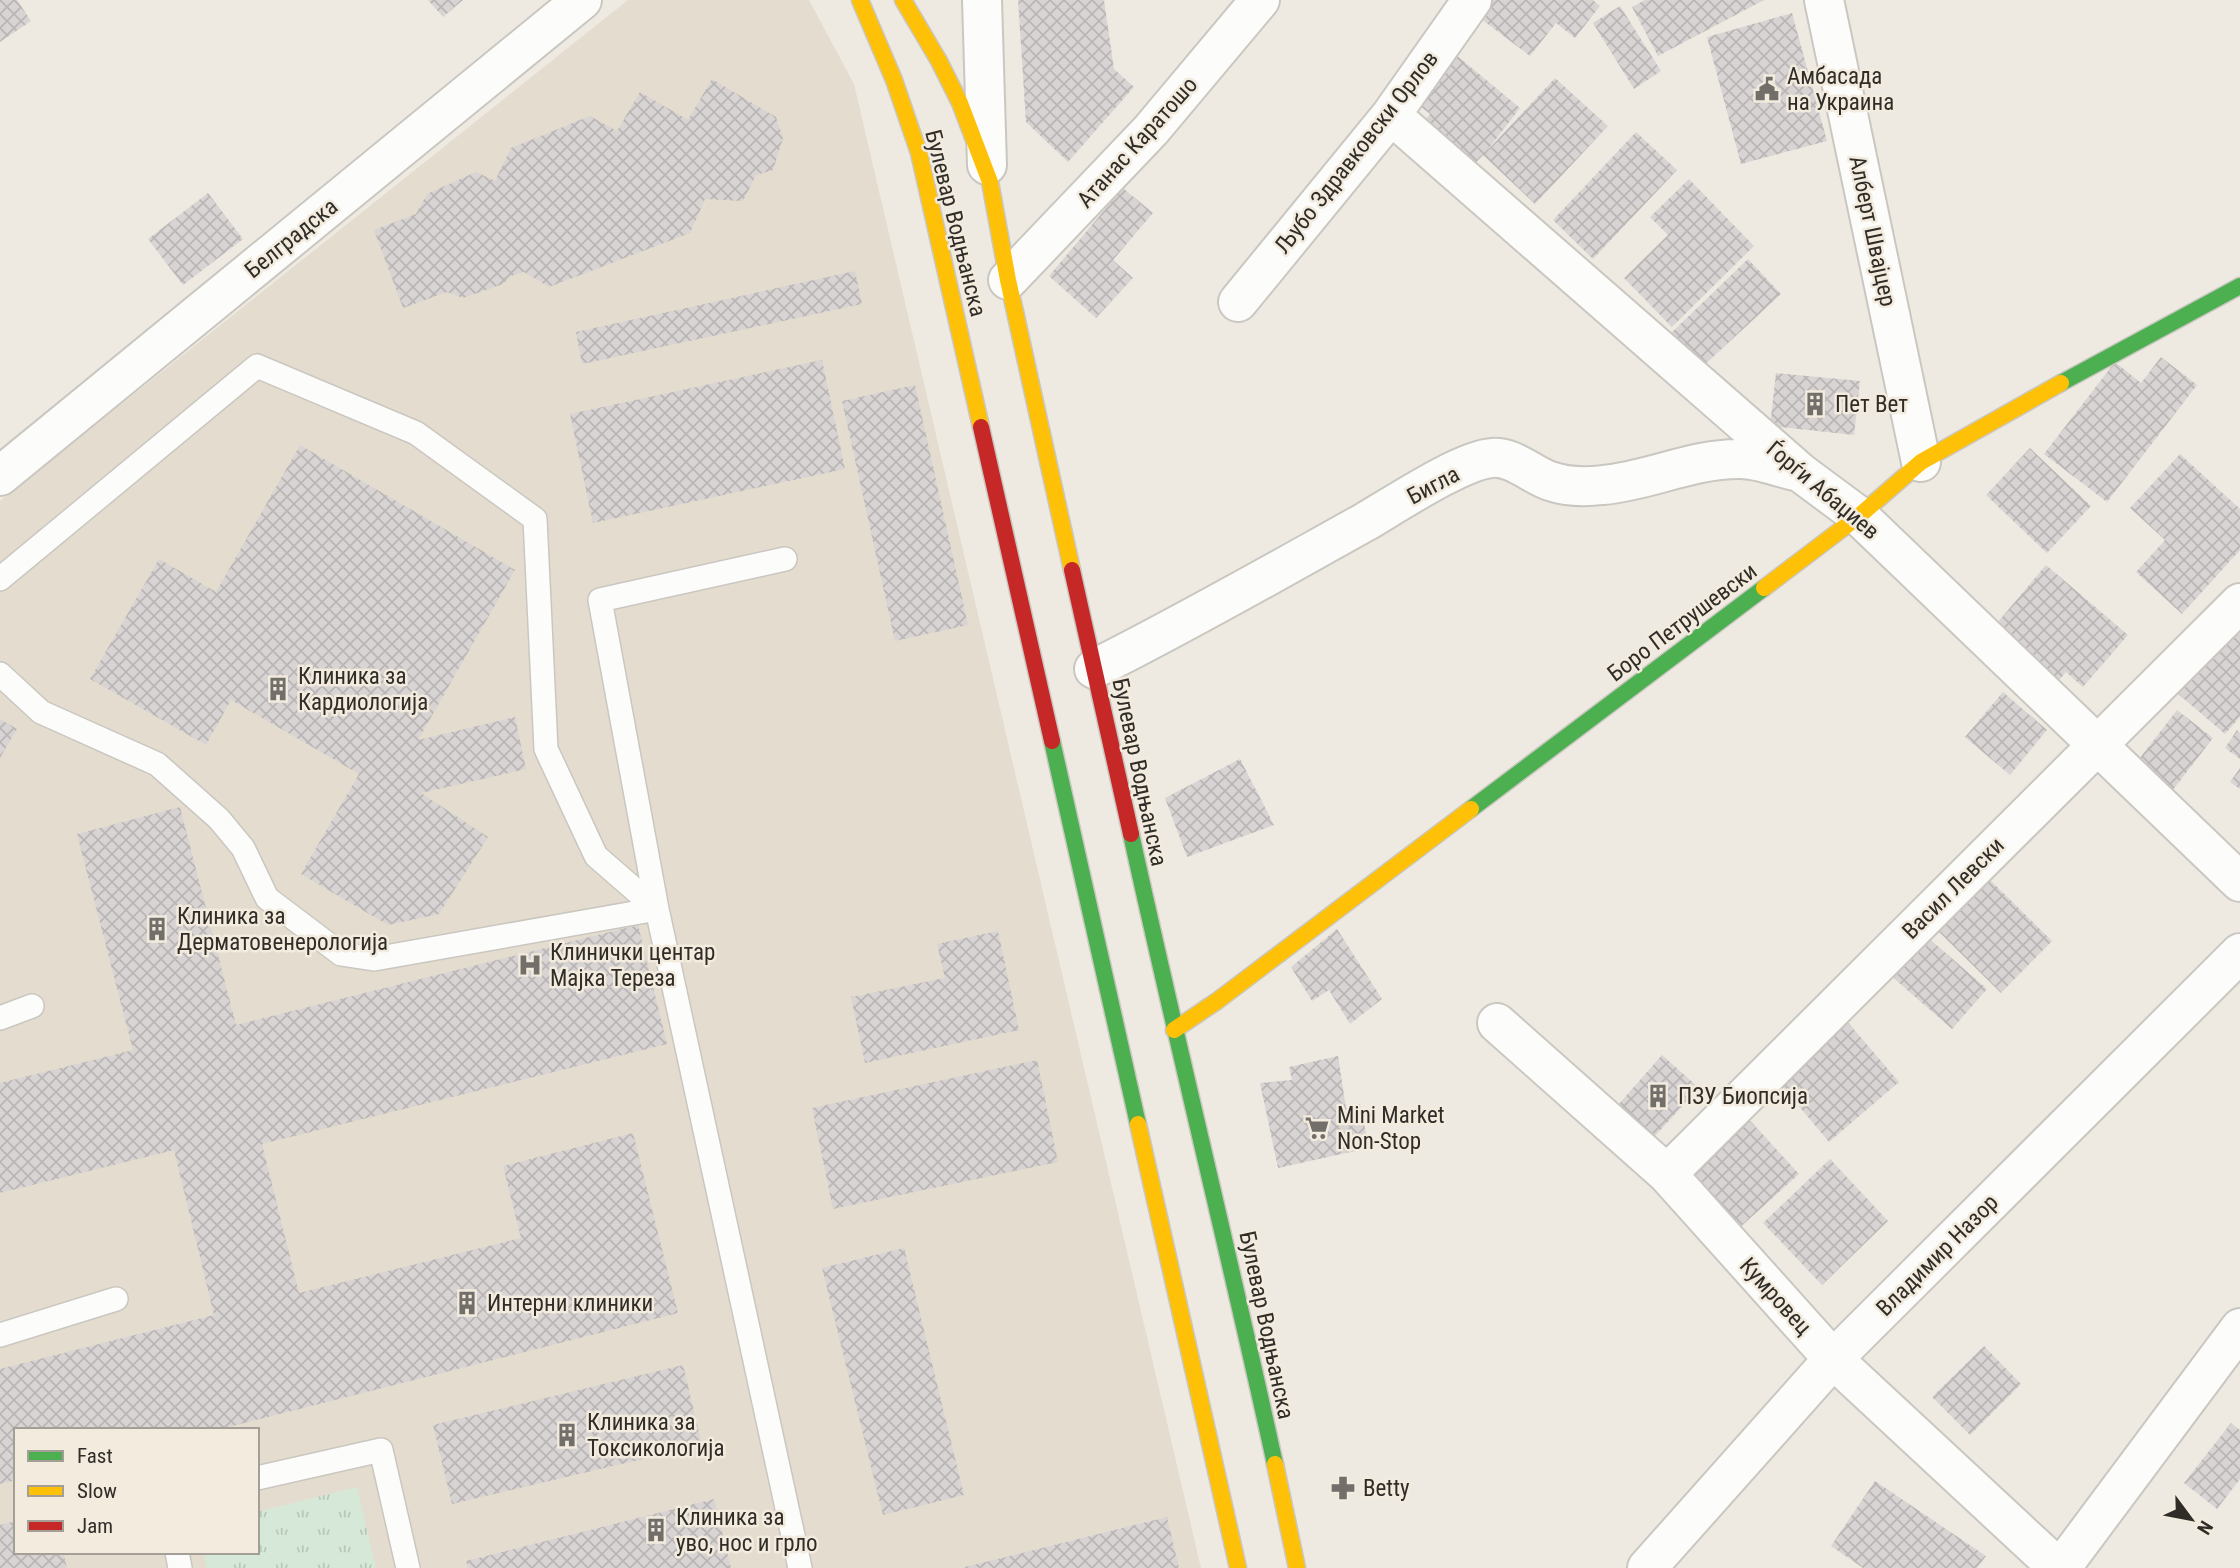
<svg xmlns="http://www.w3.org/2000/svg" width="2240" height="1568" viewBox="0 0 2240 1568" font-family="'Roboto Condensed',sans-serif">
<defs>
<pattern id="park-tufts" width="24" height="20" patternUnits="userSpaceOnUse" patternTransform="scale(1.75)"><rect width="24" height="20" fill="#d6e8d8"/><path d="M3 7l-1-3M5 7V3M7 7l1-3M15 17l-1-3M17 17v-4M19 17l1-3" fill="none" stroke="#b8c7b9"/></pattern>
<pattern id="building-cross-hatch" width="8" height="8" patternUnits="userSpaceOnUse" patternTransform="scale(1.75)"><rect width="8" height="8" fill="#d7d4d3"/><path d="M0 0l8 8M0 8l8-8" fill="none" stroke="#b9b6b5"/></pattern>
</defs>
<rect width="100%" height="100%" fill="#eeeae2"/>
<path fill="#e4dcce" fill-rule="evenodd" d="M628,0H809L854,84L1201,1568H0V501ZM16,1430H257V1552H16Z"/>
<path fill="url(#park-tufts)" d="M357,1487L376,1568H207L203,1552H257V1512Z"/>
<path fill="url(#building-cross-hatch)" d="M0,0H17L31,21L0,42Z
M428,0H463L443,17Z
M1018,0H1104L1114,69L1134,87L1068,162L1026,122Z
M1482,0H1593L1600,6L1575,38L1556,23L1530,56L1472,12Z
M1645,0H1764L1658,56L1632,7Z
M1620,6L1661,71L1634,89L1593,23Z
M1792,13L1827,141L1741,164L1707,37Z
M1455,54L1520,108L1486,152L1555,78L1608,126L1535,204L1483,155L1469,170L1419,128L1430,114L1415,102Z
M712,79L776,117L783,138L773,170L756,175L743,201L705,199L690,233L549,287L524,272L511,276L503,284L463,298L447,292L403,308L374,230L416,214L427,194L476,172L495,181L511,148L590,116L617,131L640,92L688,120Z
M1636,132L1677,170L1593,259L1553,220Z
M1689,179L1754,246L1672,327L1624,278L1668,235L1650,217Z
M1123,188L1153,213L1113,260L1133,278L1096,318L1049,276Z
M208,193L243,239L183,285L148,239Z
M1748,259L1781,294L1700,369L1669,335Z
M855,271L862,304L582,364L576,332Z
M2161,357L2197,385L2107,502L2044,454L2115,362L2141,383Z
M822,360L845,469L593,523L570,414Z
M1776,373L1860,381L1854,435L1770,426Z
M915,385L968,625L895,641L842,401Z
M300,445L515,570L418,740L515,717L526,769L421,793L488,837L439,914L388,925L301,874L359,774L231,700L206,745L90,679L159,559L216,592Z
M2030,448L2091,506L2047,553L1986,495Z
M2180,454L2240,509V550L2182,614L2136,572L2165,540L2130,508Z
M2046,565L2128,635L2083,687L2066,672L2051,690L1987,635Z
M2234,628L2240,634V717L2225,734L2177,693Z
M2003,692L2047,730L2010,775L1965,737Z
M2177,710L2213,738L2172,791L2136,763Z
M0,719L17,729L0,758Z
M2237,730L2240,733V759L2225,748Z
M1240,759L1274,825L1187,857L1165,798Z
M2240,768V789L2230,782Z
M180,807L236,1025L638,925L667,1044L262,1144L299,1293L521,1238L503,1166L633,1133L678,1313L217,1430H16V1480L0,1484V1369L214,1315L174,1150L0,1193V1083L133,1050L77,834Z
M1984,874L2052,941L2001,993L1933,926Z
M1337,929L1382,999L1350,1024L1329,990L1312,1001L1291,967Z
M998,931L1019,1030L865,1063L851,997L945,978L937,944Z
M1925,935L1987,989L1952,1029L1890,975Z
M1845,1019L1899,1082L1829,1142L1776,1079Z
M1662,1055L1699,1088L1654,1137L1618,1105Z
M1338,1056L1346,1108L1360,1104L1369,1148L1278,1168L1260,1083L1292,1080L1289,1067Z
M1037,1060L1058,1162L833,1209L812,1108Z
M1745,1115L1799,1174L1737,1230L1684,1171Z
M1830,1159L1888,1221L1822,1285L1763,1223Z
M904,1248L964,1495L883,1515L822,1268Z
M1984,1346L2021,1384L1970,1435L1932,1397Z
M683,1365L702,1445L452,1504L433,1425Z
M2231,1423L2240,1430V1479L2217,1509L2184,1483Z
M1875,1481L1986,1556L1977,1568H1863L1831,1546Z
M714,1499L731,1568H468L466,1561Z
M1167,1517L1179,1568H965V1567Z
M16,1521V1552H63L67,1568H0V1525Z"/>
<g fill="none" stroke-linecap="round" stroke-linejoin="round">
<g stroke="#cac7c1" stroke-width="26">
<path id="lane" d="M785,559L600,600L657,909L800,1568
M0,579L257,366L416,433L535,519L546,749L596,856L657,909
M0,674L41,712L157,764L219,819L243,848L267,898L341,954L374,959L657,909
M0,1018L32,1006
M0,1335L116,1299
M257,1478L381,1450L408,1568
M177,1552L180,1568"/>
</g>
<g stroke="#cac7c1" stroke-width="42">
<path id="street" d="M982,0L987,165
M1824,0L1921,462
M1391,115L1801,473L1859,516L2240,882
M1008,280L1151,130L1260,0
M1238,302L1391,115L1472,0
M0,476L582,0
M1094,669C1186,623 1275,572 1365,522C1394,505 1462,460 1492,458C1513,456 1532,475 1550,481C1567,487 1586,487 1603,485C1649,481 1691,459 1738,459C1756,458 1777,467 1795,471
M1497,1023L1667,1174L1833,1359L2058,1568
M1667,1174L2240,603
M1647,1568L1833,1359L2240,953
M2061,1568L2240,1328"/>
</g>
<g stroke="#cac7c1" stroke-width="19">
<path id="fast" d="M2061,383L2240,286
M1052,741L1138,1124
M1471,809L1764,588
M1131,834C1177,1044 1229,1253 1275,1464"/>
</g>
<g stroke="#cac7c1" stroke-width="19">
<path id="slow" d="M860,0L894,80L919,153L981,427
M903,0L939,61L960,103L990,182L1008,280L1072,570
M1764,588L1859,516L1921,462L2061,383
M1174,1030L1217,1001L1471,809
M1138,1124L1238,1568
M1275,1464L1297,1568"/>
</g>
<g stroke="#cac7c1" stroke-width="19">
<path id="jam" d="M981,427L1052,741
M1072,570L1131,834"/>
</g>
<use href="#lane" stroke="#fcfcfb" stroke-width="23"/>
<use href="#street" stroke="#fcfcfb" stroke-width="38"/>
<use href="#fast" stroke="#4caf50" stroke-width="16"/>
<use href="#slow" stroke="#ffc107" stroke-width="16"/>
<use href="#jam" stroke="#c62828" stroke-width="16"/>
</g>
<defs>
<g id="civic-bare" transform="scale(1.89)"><path d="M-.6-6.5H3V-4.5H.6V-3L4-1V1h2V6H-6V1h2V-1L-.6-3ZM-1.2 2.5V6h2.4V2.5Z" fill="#726f6a" stroke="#f2ebde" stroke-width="2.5" paint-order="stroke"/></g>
<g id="building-bare" transform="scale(1.89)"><path d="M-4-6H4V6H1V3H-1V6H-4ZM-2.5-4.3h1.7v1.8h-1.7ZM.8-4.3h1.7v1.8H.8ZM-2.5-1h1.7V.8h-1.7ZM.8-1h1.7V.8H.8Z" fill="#726f6a" stroke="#f2ebde" stroke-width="2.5" paint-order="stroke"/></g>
<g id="hospital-bare" transform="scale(1.89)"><path d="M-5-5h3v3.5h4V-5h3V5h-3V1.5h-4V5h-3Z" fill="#726f6a" stroke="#f2ebde" stroke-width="2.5" paint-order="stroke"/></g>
<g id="supermarket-bare" transform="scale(1.89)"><path d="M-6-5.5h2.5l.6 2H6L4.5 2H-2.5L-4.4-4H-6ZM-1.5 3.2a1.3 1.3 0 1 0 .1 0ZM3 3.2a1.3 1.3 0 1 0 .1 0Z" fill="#726f6a" stroke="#f2ebde" stroke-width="2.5" paint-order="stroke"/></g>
<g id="pharmacy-bare" transform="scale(1.89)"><path d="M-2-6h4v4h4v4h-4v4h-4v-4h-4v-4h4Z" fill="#726f6a" stroke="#f2ebde" stroke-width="2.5" paint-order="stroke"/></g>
</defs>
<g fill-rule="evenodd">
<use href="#civic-bare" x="1767" y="89"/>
<use href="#building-bare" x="1815" y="404"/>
<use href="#building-bare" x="278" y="689"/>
<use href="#building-bare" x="157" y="929"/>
<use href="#hospital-bare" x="530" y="965"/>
<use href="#building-bare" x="1658" y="1096"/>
<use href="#supermarket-bare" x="1317" y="1128"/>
<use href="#building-bare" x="467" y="1303"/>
<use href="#building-bare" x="567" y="1435"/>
<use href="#pharmacy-bare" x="1343" y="1488"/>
<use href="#building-bare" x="656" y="1530"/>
</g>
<g text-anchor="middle" stroke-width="5" stroke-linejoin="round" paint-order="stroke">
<g font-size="23" fill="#302d29" stroke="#f2ebde" text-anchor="start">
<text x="1787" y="84">Амбасада<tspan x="1787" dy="26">на Украина</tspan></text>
<text x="1835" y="412">Пет Вет</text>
<text x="298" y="684">Клиника за<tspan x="298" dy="26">Кардиологија</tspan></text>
<text x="177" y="924">Клиника за<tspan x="177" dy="26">Дерматовенерологија</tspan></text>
<text x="550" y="960">Клинички центар<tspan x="550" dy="26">Мајка Тереза</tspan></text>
<text x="1678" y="1104">ПЗУ Биопсија</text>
<text x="1337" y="1123">Mini Market<tspan x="1337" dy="26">Non-Stop</tspan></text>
<text x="487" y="1311">Интерни клиники</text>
<text x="587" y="1430">Клиника за<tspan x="587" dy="26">Токсикологија</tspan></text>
<text x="1363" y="1496">Betty</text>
<text x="676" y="1525">Клиника за<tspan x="676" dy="26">уво, нос и грло</tspan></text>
</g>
<g font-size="23" fill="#302d29" stroke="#f2ebde">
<text transform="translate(1137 142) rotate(-48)" y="8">Атанас Каратошо</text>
<text transform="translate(1356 152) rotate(-52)" y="8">Љубо Здравковски Орлов</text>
<text transform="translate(956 223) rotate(76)" y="8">Булевар Водњанска</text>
<text transform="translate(1873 231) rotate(78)" y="8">Алберт Швајцер</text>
<text transform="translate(291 238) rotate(-39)" y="8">Белградска</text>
<text transform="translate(1433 485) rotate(-28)" y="8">Бигла</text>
<text transform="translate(1823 490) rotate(40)" y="8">Ѓорѓи Абаџиев</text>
<text transform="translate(1682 622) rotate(-37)" y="8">Боро Петрушевски</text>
<text transform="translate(1140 772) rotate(78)" y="8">Булевар Водњанска</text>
<text transform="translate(1953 888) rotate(-45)" y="8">Васил Левски</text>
<text transform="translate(1937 1255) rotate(-45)" y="8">Владимир Назор</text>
<text transform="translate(1776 1296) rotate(48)" y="8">Кумровец</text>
<text transform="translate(1267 1325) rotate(78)" y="8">Булевар Водњанска</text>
</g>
</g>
<rect x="14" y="1428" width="245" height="126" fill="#f2ebde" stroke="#a49f96" stroke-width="2"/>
<rect x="28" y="1451" width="35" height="10" fill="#4caf50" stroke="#a49f96" stroke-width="2"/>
<text x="77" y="1463" font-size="21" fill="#302d29">Fast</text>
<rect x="28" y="1486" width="35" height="10" fill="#ffc107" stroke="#a49f96" stroke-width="2"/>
<text x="77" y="1498" font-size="21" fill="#302d29">Slow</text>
<rect x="28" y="1521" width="35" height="10" fill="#c62828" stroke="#a49f96" stroke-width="2"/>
<text x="77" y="1533" font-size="21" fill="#302d29">Jam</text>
<g transform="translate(2191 1519) rotate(122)" stroke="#f2ebde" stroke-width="5" paint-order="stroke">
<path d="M0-5L12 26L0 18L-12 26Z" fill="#302d29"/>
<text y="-10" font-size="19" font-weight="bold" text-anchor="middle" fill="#302d29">N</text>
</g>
</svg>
